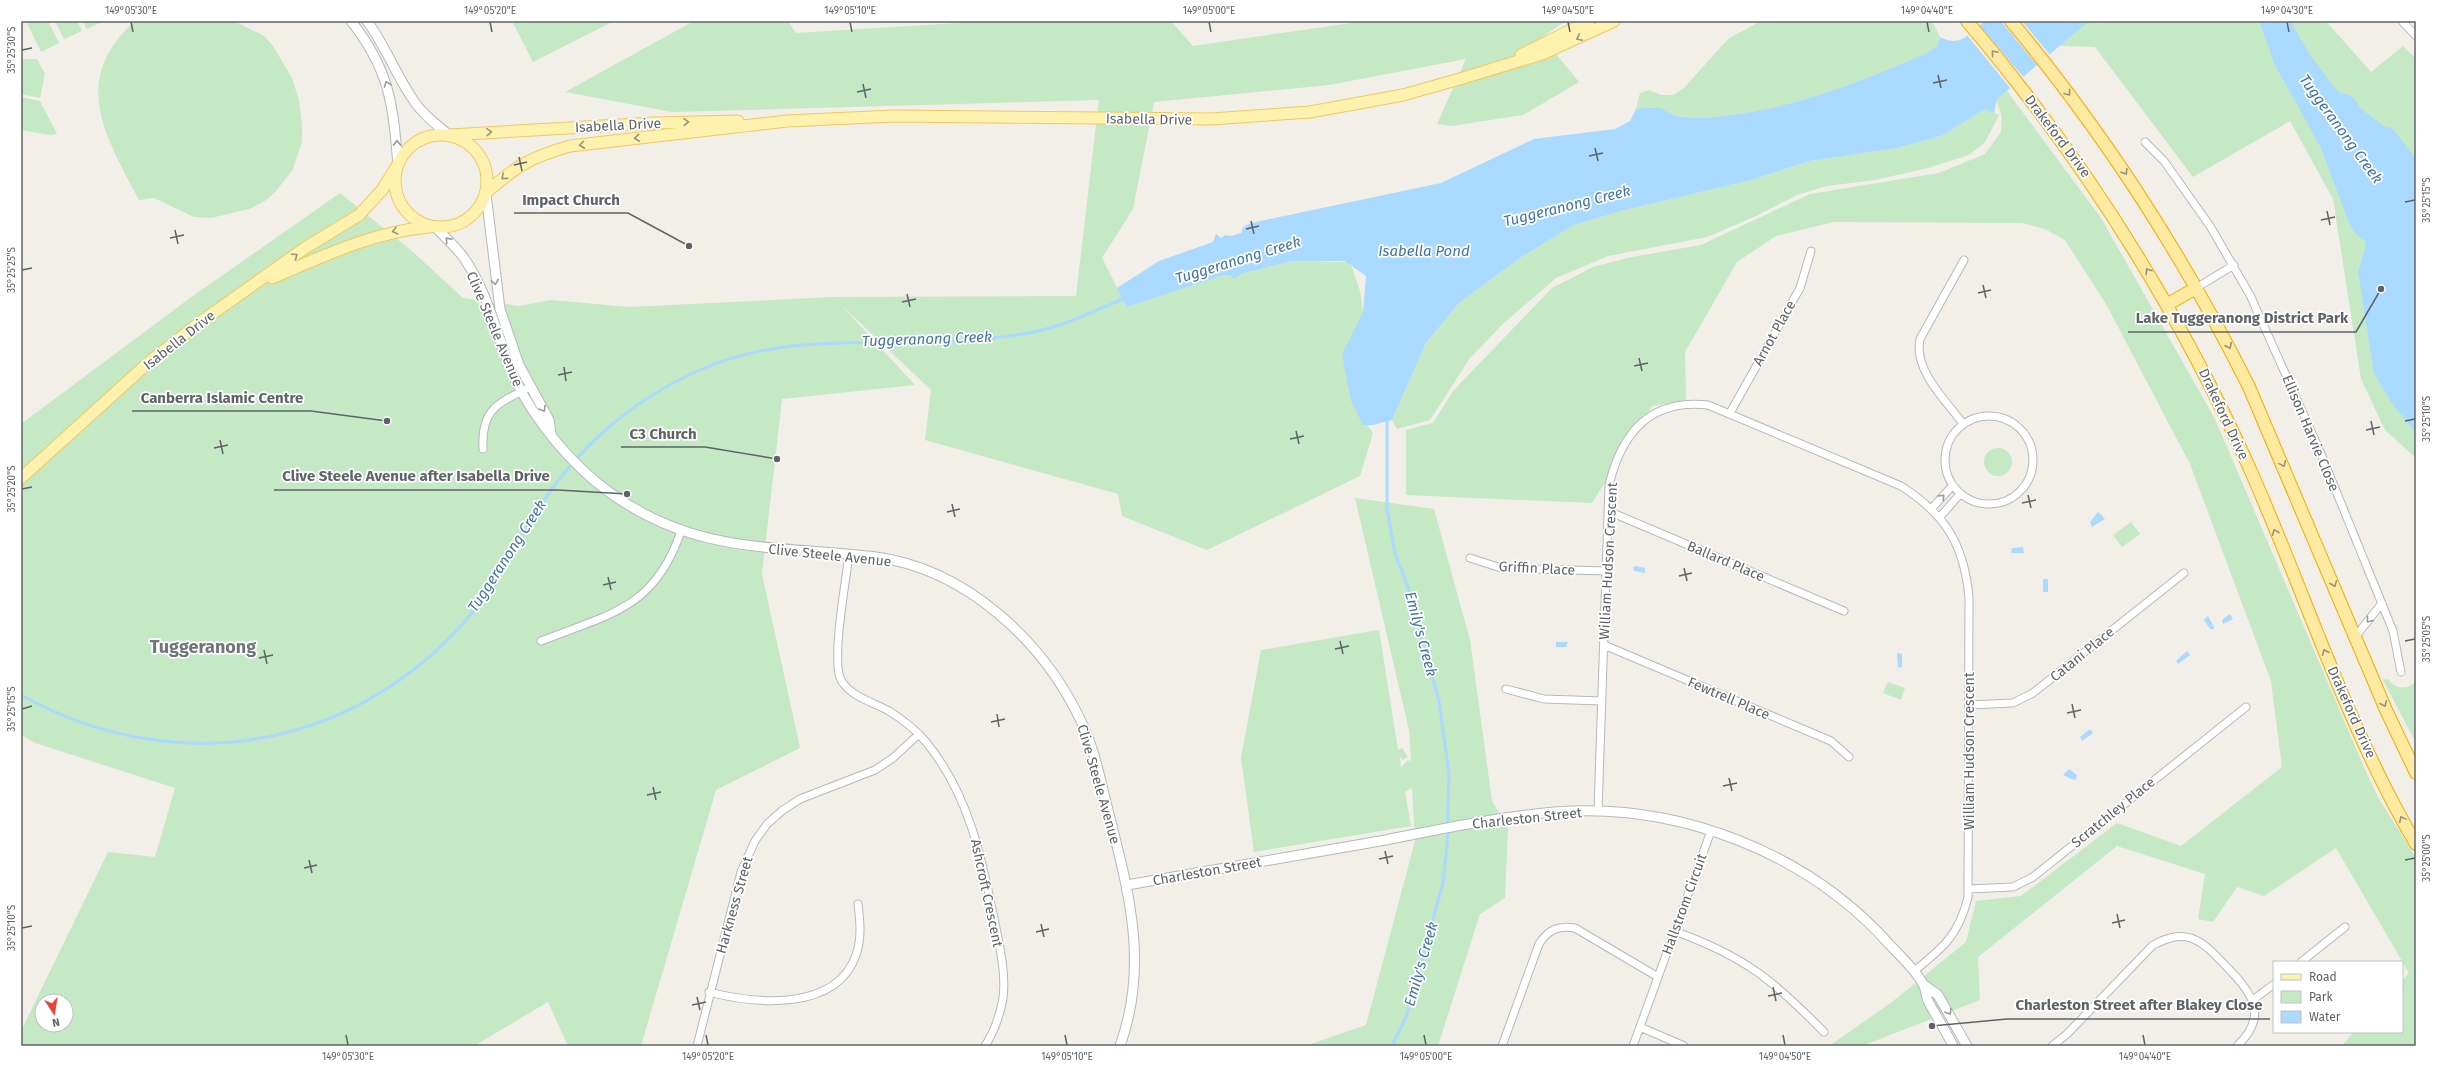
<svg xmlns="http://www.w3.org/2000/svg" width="2437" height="1067" viewBox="0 0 2437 1067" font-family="'Fira Sans',sans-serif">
<rect width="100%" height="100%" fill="#f1efe8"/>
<path fill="#c5e8c5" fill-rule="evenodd" d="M26,21H48L59,43L41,52Z
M55,21H77L82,31L64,39Z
M83,21H104L87,29Z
M135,21H234L264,36L273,46L292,78L299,100L302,124V142L292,171L276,191L265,201L249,209L211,218L194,217L154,198L139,200C106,137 69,80 135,21Z
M512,21H614L533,62Z
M694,21H788L796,33L991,21H1171L1193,46L1365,21H1566L1542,37L1579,82L1523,115L1451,126L1437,124L1466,59L1329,85L1154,102L1133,209L1102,258L1127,307L1225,275L1241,274L1292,261L1350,262L1360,291L1363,312L1361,416L1373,433L1360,476L1207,550L1122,516L1118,494L925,440L931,390L840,304L915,385L782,399L762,574L800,748L716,790L641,1046H568L548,1002L474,1046H21V1031L108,852L155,857L175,788L35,743L21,735V424L190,298L340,193L413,252L463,298L519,306L551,300L629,307L833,297L1076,296L1099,100L672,112L565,92ZM42,1001H66V1025H42Z
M1761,21H1932L1940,37L1937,46L1933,50C1874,80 1776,114 1710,117C1698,118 1686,117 1674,115C1670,114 1667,111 1663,110C1654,106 1645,108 1636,109L1640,93L1649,90L1661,95H1674L1684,88L1728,39Z
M2037,21H2326L2371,72L2403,46L2416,59V458L2385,430L2361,379L2333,199L2290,121L2193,177L2095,47L2058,46Z
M22,59H37L45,74L40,98L21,94Z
M2007,91L2101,218L2215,419L2367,774L2378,797L2416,858V1046H2341L2354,1032H2402V981L2409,973L2336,848L2264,896L2237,887L2213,922L2198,919L2205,874L2117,846L1978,957L1980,1000L1862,1046H1829L1892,1002L1966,942L1976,901L2021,896L2117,823L2181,846L2282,767L2271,681L2190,464L2106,304L2065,240L2045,229L2023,223L1834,222L1776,236L1737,262L1685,352L1686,400L1652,406L1592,503L1406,495V430L1433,423L1453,391L1552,288L1593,267L1627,258L1701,245L1810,194L1939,173L1985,154L2001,132L2002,117L1996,99Z
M21,97L40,101L57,134L50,135L21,130Z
M1985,109L1999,115L1985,142L1969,155L1928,168L1875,180L1827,186L1797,195L1756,216L1707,237L1608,256L1556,278L1504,323L1470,358L1430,420L1397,429L1392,420L1426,343L1459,303L1520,258L1574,225L1621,211L1751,180L1810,161L1897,148L1941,136Z
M1984 462a14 14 0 1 1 28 0a14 14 0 1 1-28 0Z
M1355,498L1434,509L1470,640L1492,801L1508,829L1505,898L1480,914L1438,1046H1305L1366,1025L1415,841L1412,788L1405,792L1411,826L1254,852L1241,758L1261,650L1379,630L1398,750L1402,748L1408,757L1402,760L1400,756L1401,767L1408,760L1411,761L1409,730Z
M2131,522L2140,534L2122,547L2113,535Z
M2388,679C2395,689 2407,691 2416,681V743L2383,680Z
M1888,682L1905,688L1901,700L1883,693Z"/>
<path fill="#aadaff" d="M1985,21H2089L1997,99L1994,113L1985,109L1941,136L1897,148L1810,161L1751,180L1621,211L1574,225L1520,258L1459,303L1426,343L1392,420L1373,425H1363L1351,401L1342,355L1363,312L1366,276L1345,261H1292L1241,274L1234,279L1230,275H1225L1127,307L1117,288L1159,261L1213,242L1216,234L1221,238L1225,235L1231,236L1241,233L1243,227L1251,223L1441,183L1534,139L1615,129L1630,121L1636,109C1645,108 1654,106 1663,109C1667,111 1670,114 1674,115C1686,118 1700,118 1713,117C1786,111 1860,83 1927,53L1937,46L1940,37C1961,48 1968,34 1985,21Z
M2259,21H2290L2310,55L2333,86L2340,93L2348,94L2354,98L2360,108L2385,127L2392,128L2416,159V433L2391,402L2374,373L2358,272L2366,246L2365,241L2357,235L2349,223L2321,148L2275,65Z
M2098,512L2105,519L2092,527L2090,522Z
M2023,547L2024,553H2011L2012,548Z
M1636,566L1645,568V573L1634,571L1633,567Z
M2043,579H2048V592H2043Z
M2230,614L2233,619L2223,624L2222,620Z
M2208,616L2214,627V629H2210L2204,620Z
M1556,642H1568L1566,647H1556Z
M2187,651L2190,655L2178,664L2176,661Z
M1897,653L1902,654V667L1898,668Z
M2090,729L2093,733L2082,741L2080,737Z
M2069,769L2077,775L2076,779L2074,780L2063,775Z"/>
<path fill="#f1efe8" d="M2001,21H2022L2050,55L2038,66Z
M1978,24L2024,78L2011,89L1966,34Z"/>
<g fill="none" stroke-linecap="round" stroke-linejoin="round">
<path stroke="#aadaff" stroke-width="3" d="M1387,419V508L1395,553L1411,596L1439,701L1449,774L1447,846L1443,883L1406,1017L1392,1046
M21,695C181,784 367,748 480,603C500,576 515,544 534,515C576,449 628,402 700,370C787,331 880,347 972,340C1000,338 1033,334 1060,325C1082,317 1104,307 1125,298"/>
<g stroke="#b5b8bc" stroke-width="9">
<path id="minor" d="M2402,21L2416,36
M2145,142L2164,161L2210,226L2250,295L2319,449L2393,631L2401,672
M2196,288L2234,265
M1730,413L1800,288L1811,251
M1945 460a44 44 0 1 1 88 0a44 44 0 1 1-88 0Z
M1963,424C1946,400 1913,370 1920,339L1964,260
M483,449C481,410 496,404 530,387
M1932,508L1953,485
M1608,511L1844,611
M1940,517L1960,494
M849,555C846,580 831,662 841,680C851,697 873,702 889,711C902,719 916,730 926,742C969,794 982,859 995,923C1000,948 1006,973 1003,998C1000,1015 994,1032 985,1046
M1470,558L1501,568L1606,571
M2356,636L2382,603
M541,641C609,614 655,609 681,531
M1604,645L1831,741L1849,757
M1506,689L1544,699L1602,701
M1969,705L2013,703L2033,693L2184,573
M1598,811L1609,485C1622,432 1650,399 1708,405L1901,486C1945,514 1964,544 1969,597L1968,897C1959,935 1943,948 1914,971
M1969,889L2013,887L2033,877L2246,707
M1674,931C1744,956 1773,980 1824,1032
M2301,962L2345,927
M709,992C755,1004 836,1012 856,955C862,938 860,921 858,904
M2253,1000L2274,984
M1640,1027L1684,1046
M697,1046L741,872L755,841L767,824L783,810L800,799L875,770L893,758L919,734
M1502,1046L1539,944C1548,930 1558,925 1575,928L1658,977
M1633,1046L1711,831
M2052,1046L2067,1034L2153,945C2165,939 2177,934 2191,938C2205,943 2214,954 2224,964C2250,991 2271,1014 2237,1046"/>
</g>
<g stroke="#b5b8bc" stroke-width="11">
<path id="tertiary" d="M351,21C390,70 393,105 398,165
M367,21C385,45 395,73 412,98C421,113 436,124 449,135
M486,194L500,309L519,365L549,420L551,433
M435,227C445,237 456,247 464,258C489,294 498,341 516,381C535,421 573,466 609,492C695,555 776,545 876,557C966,569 1043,641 1081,721C1095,750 1101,783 1109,814C1129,893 1149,965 1120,1046
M1127,885C1211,870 1295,855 1380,841C1437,830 1496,817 1554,812C1678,802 1807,852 1890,945C1901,957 1915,969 1923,984C1926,989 1926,996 1928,1001C1936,1016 1946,1031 1953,1046
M1924,985L1938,995L1967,1046"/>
</g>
<g stroke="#f2c960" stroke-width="13">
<path id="primary" d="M1521,55L1589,21
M395 181a46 46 0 1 1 92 0a46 46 0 1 1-92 0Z
M450,135L654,123L738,121
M486,193C516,166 531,157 570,146L787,121L893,116L1211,119L1310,112L1403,95L1463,78L1542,54L1614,21
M272,278C323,256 373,232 429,227
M21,478L148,363L199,323L305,248L359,215L382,190L397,166"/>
</g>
<g stroke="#f9ab00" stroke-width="14">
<path id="trunk" d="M1967,21C2083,158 2176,304 2249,467C2305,592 2346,726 2416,844
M2011,21C2105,134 2184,257 2249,387L2386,710L2416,773
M2168,304L2196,288"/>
</g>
<use href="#minor" stroke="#fff" stroke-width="7"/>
<use href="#tertiary" stroke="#fff" stroke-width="9"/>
<use href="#primary" stroke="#fff2af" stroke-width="11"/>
<use href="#trunk" stroke="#feeaa1" stroke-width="12"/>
</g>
<defs><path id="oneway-chevron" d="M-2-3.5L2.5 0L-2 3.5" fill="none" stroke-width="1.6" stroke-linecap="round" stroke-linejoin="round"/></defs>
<g stroke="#979581">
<use href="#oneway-chevron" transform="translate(1579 38) rotate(155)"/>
<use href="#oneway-chevron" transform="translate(686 122) rotate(-2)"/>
<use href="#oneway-chevron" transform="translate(489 132) rotate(-3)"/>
<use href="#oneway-chevron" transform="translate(637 138) rotate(174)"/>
<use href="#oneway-chevron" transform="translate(582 145) rotate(173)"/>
<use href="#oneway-chevron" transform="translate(504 177) rotate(139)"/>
<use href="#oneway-chevron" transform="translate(395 231) rotate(166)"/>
<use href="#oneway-chevron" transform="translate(295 256) rotate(-35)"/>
</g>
<g stroke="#97927c">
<use href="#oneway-chevron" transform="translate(1994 53) rotate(-130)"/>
<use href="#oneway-chevron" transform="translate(2068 93) rotate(53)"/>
<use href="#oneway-chevron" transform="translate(2125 172) rotate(58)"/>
<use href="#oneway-chevron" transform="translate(2148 271) rotate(-122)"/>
<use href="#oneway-chevron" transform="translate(2229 346) rotate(63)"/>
<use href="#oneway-chevron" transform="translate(2283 464) rotate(66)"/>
<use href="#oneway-chevron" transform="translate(2275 532) rotate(-112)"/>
<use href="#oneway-chevron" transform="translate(2334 584) rotate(68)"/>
<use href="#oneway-chevron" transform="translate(2325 652) rotate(-113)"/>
<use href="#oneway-chevron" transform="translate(2384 704) rotate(67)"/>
<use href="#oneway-chevron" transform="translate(2402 819) rotate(-118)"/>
</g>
<g stroke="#979a9d">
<use href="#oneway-chevron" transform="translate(387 84) rotate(-110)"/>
<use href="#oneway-chevron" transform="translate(397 143) rotate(-91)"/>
<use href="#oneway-chevron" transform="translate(448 240) rotate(-132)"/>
<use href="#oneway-chevron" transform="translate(495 282) rotate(81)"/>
<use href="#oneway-chevron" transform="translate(543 409) rotate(60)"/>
<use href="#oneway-chevron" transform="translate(1942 497) rotate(-47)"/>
<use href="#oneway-chevron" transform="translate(2369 620) rotate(128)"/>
<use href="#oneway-chevron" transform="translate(1949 1012) rotate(58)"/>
</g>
<path fill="none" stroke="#5f6368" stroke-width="1.5" d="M131,22L133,32M490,22L492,32M850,22L852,32M1209,22L1211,32M1568,22L1570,32M1927,22L1929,32M2287,22L2289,32M22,50L32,48M1938,75L1941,88M1933,83L1947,80M863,84L866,98M857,92L871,89M1595,148L1598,161M1589,156L1603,153M519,157L522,171M514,165L527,162M2405,202L2415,200M2327,211L2330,225M2321,220L2335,217M1251,221L1254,234M1246,229L1259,226M175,230L178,244M170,238L184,235M22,270L32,268M1983,285L1986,298M1978,293L1991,290M907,294L910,307M902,302L916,299M1639,358L1642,371M1634,366L1648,363M564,367L566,381M558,375L572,372M2371,421L2374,435M2405,421L2415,419M2366,430L2380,427M1296,431L1299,444M1290,439L1304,436M220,440L223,454M214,448L228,445M22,489L32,487M2028,495L2031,508M2022,503L2036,500M952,504L955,517M947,512L960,509M1684,568L1687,581M1679,576L1692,573M608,577L611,590M603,585L616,582M1340,641L1343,654M2405,641L2415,639M1335,649L1349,646M264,650L267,664M259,658L273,655M2072,704L2075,718M22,709L32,706M2067,713L2081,710M997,714L999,727M991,722L1005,719M1729,778L1732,791M1723,786L1737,783M653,787L656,800M647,795L661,792M1385,851L1388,864M1379,859L1393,856M309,860L312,873M2405,860L2415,858M304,868L317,865M2117,914L2120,928M2112,923L2125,920M1041,924L1044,937M22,928L32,926M1036,932L1049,929M1773,987L1776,1001M1768,996L1782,993M697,997L700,1010M692,1005L706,1002M346,1035L348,1045M706,1035L708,1045M1065,1035L1067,1045M1424,1035L1426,1045M1783,1035L1785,1045M2143,1035L2145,1045"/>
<g text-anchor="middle" stroke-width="3.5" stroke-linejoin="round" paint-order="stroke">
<g font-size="14" fill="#5f6368" stroke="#fff">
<text transform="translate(1149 119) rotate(1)" y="5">Isabella Drive</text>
<text transform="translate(618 125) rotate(-3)" y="5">Isabella Drive</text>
<text transform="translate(2058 136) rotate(53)" y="5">Drakeford Drive</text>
<text transform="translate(495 329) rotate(67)" y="5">Clive Steele Avenue</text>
<text transform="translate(1774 333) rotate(-61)" y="5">Arnot Place</text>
<text transform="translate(179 340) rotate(-38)" y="5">Isabella Drive</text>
<text transform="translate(2224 414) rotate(65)" y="5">Drakeford Drive</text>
<text transform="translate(2311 433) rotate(67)" y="5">Ellison Harvie Close</text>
<text transform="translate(830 555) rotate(6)" y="5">Clive Steele Avenue</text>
<text transform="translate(1608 561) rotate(-87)" y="5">William Hudson Crescent</text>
<text transform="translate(1726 561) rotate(23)" y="5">Ballard Place</text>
<text transform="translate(1537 568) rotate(3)" y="5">Griffin Place</text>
<text transform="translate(2082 654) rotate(-39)" y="5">Catani Place</text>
<text transform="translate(1729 698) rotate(23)" y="5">Fewtrell Place</text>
<text transform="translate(2352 712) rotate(66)" y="5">Drakeford Drive</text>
<text transform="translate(1969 751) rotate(-90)" y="5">William Hudson Crescent</text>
<text transform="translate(1099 784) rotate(74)" y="5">Clive Steele Avenue</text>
<text transform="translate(2113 812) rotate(-39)" y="5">Scratchley Place</text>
<text transform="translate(1527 818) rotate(-6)" y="5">Charleston Street</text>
<text transform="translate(1207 871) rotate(-10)" y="5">Charleston Street</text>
<text transform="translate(987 893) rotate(78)" y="5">Ashcroft Crescent</text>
<text transform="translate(1684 904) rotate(-70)" y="5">Hallstrom Circuit</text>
<text transform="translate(734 905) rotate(-74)" y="5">Harkness Street</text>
</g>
<g font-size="15" font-style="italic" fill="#4174aa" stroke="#fff">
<text transform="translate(2341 129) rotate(54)" y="5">Tuggeranong Creek</text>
<text transform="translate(1567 206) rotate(-14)" y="5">Tuggeranong Creek</text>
<text x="1424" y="256">Isabella Pond</text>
<text transform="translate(1238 260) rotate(-17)" y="5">Tuggeranong Creek</text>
<text transform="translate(927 339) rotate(-2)" y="5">Tuggeranong Creek</text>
<text transform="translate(507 556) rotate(-57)" y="5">Tuggeranong Creek</text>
<text transform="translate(1421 634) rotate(75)" y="5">Emily's Creek</text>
<text transform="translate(1421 964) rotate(-74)" y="5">Emily's Creek</text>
</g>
<g font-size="18" font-weight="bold" fill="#70757a" stroke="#fff">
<text x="203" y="653">Tuggeranong</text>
</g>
</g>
<path fill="none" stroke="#5f6368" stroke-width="1.5" d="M689 246L628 213H514M2381 289L2356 332H2128M387 421L311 411H132M777 459L705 447H621M627 494L558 490H274M1932 1026L2007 1019H2270"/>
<g fill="#5f6368" stroke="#fff" stroke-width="1.5">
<circle cx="689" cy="246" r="4"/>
<circle cx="2381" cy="289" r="4"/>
<circle cx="387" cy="421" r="4"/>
<circle cx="777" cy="459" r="4"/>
<circle cx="627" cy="494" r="4"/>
<circle cx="1932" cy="1026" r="4"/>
</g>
<g font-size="15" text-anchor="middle" font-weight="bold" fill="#5f6368" stroke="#fff" stroke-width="3.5" stroke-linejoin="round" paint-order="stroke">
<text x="571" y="205">Impact Church</text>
<text x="2242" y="323">Lake Tuggeranong District Park</text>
<text x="222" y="403">Canberra Islamic Centre</text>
<text x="663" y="439">C3 Church</text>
<text x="416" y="481">Clive Steele Avenue after Isabella Drive</text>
<text x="2139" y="1010">Charleston Street after Blakey Close</text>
</g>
<rect width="2437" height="1067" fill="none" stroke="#ffffff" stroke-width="44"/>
<rect x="2273" y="961" width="130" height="72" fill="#ffffff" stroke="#bfc1c3"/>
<rect x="2281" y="974" width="20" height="6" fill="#fff2af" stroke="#bfc1c3"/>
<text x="2309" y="981" font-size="12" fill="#5f6368">Road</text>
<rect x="2281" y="991" width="20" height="12" fill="#c5e8c5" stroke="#bfc1c3"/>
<text x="2309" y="1001" font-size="12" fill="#5f6368">Park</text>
<rect x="2281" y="1011" width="20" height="12" fill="#aadaff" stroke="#bfc1c3"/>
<text x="2309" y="1021" font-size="12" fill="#5f6368">Water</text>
<g transform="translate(54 1013) rotate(168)"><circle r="19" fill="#ffffff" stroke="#bfc1c3"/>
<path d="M0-3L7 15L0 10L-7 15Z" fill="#ea4335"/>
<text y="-6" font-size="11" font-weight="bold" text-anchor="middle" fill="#5f6368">N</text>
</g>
<rect x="22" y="22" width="2393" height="1023" fill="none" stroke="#5f6368" stroke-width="1.5"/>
<g font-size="10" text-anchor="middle" fill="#5f6368">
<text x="131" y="14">149°05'30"E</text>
<text x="490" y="14">149°05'20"E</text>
<text x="850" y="14">149°05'10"E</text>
<text x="1209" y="14">149°05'00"E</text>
<text x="1568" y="14">149°04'50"E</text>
<text x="1927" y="14">149°04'40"E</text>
<text x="2287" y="14">149°04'30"E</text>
<text transform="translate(11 50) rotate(-90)" y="4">35°25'30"S</text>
<text transform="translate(2426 200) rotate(-90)" y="4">35°25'15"S</text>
<text transform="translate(11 270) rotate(-90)" y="4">35°25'25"S</text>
<text transform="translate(2426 419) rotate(-90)" y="4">35°25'10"S</text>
<text transform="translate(11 489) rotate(-90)" y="4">35°25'20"S</text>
<text transform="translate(2426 639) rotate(-90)" y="4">35°25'05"S</text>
<text transform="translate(11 709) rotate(-90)" y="4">35°25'15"S</text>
<text transform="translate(2426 858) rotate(-90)" y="4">35°25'00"S</text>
<text transform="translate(11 928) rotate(-90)" y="4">35°25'10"S</text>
<text x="348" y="1060">149°05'30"E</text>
<text x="708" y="1060">149°05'20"E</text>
<text x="1067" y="1060">149°05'10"E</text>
<text x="1426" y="1060">149°05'00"E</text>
<text x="1785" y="1060">149°04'50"E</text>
<text x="2145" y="1060">149°04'40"E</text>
</g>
</svg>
